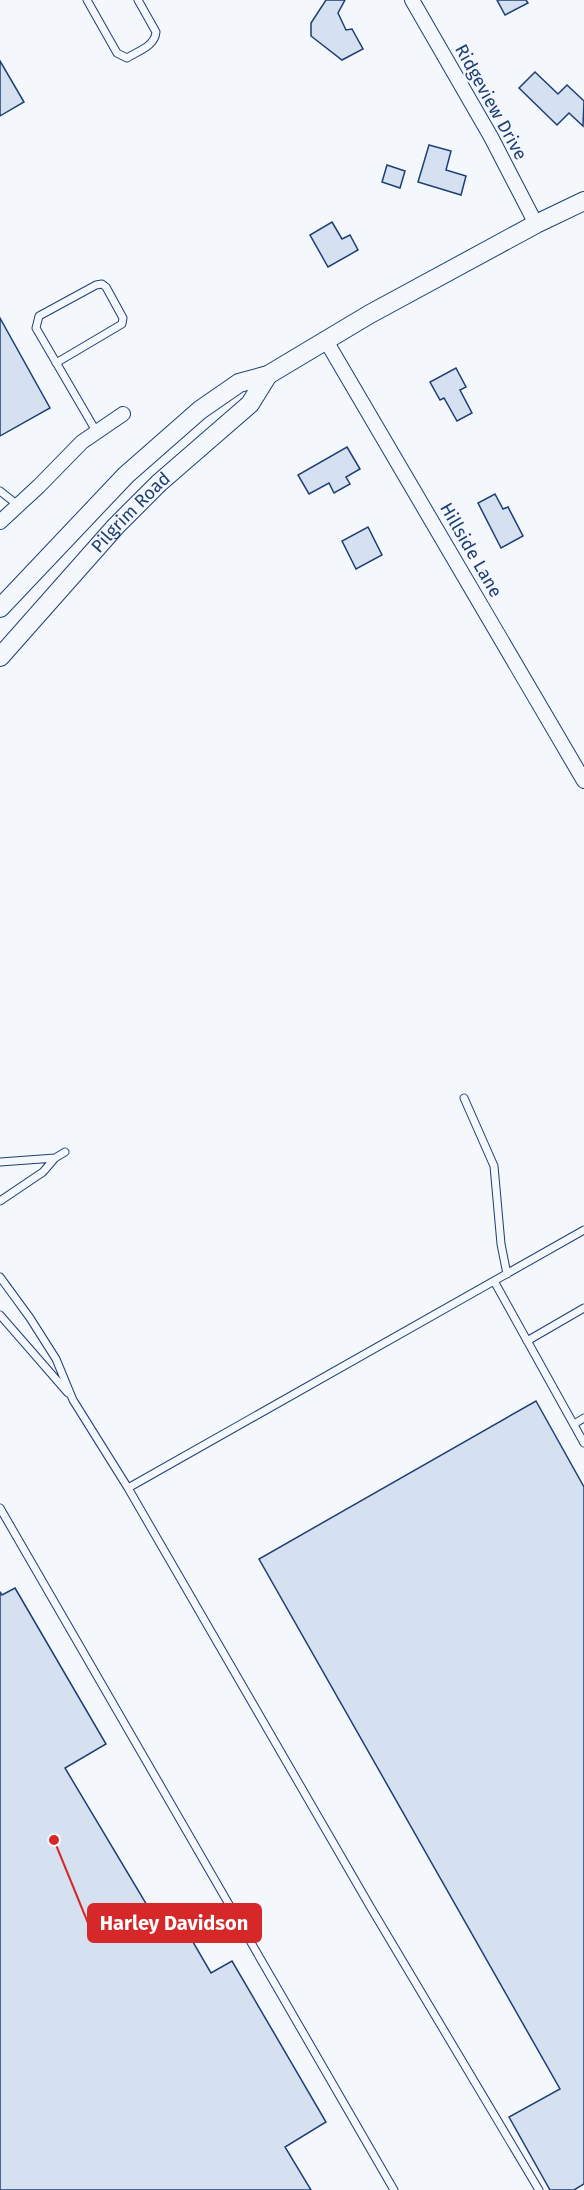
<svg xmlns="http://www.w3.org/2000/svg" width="584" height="2190" viewBox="0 0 584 2190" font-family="'Fira Sans',sans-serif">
<rect width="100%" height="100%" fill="#f4f7fb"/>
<path fill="#d5e0f0" stroke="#1d3f73" stroke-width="1.5" d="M326,0H345L338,13L346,30L352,29L363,49L342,60L311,36V23Z
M497,0H526L528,3L505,15Z
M0,61L24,102L0,116Z
M535,72L558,94L567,85L584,101L583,126L569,113L557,125L519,88Z
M429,145L451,151L446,170L466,176L461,195L418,182Z
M387,165L405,171L400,188L382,182Z
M332,222L342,239L350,235L358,250L328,267L310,235Z
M0,318L50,408L0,436Z
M456,368L466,387L460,390L472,413L457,421L444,398L440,400L430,382Z
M347,447L360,469L346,477L350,484L334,493L329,483L309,494L298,475Z
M495,494L503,509L508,507L523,536L501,548L478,503Z
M368,527L382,555L356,569L342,541Z
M536,1401L584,1487V2184L574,2190H550L509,2117L560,2089L259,1559Z
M15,1588L106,1744L65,1768L157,1922L175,1911L211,1973L232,1961L326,2122L285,2147L311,2190H0V1592L2,1595Z"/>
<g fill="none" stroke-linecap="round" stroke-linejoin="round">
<g stroke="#1d3f73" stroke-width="9">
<path id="service" d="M87,0L117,53L127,58C138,51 155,46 156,32L138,0
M56,363L122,324L123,318L106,287L102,284L96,285L39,316L36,328L96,431
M0,491L19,506
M464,1098L494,1166L501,1244L507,1274
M0,1162L55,1158
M0,1201L43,1172L55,1158L65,1152
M0,1277L30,1318L56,1359L73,1400L128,1488L371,1908L539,2190
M494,1281L584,1443
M0,1315L68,1393
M527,1341L584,1308
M574,1424L584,1418
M128,1488L584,1230
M0,1508L394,2190"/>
</g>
<g stroke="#1d3f73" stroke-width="16">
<path id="minor" d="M412,0L491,137L536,224
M325,339L584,781
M0,522L39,486L82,442L123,414"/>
</g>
<g stroke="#1d3f73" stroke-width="20">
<g id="tertiary">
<path d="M0,608L126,475L200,410L239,383L268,375L370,314L536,224L584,201"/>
<path id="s1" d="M0,657L116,526L159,483L250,404L268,375"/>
</g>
</g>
<use href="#service" stroke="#f4f7fb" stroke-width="7"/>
<use href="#minor" stroke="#f4f7fb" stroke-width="14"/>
<use href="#tertiary" stroke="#f4f7fb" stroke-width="18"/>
</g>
<g text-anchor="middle" stroke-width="4.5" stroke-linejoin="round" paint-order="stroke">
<g font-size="18" fill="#1d3f73" stroke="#f4f7fb">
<text transform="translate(491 102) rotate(61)" y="6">Ridgeview Drive</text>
<text dy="6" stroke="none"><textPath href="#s1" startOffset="195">Pilgrim Road</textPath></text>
<text transform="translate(471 550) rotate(60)" y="6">Hillside Lane</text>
</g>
</g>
<path fill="none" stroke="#d62828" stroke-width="2" d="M54 1840L88 1923"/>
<circle fill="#d62828" stroke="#f4f7fb" stroke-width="2" cx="54" cy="1840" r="6"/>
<rect fill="#d62828" stroke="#d62828" stroke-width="2" x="88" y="1904" width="173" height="38" rx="6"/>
<g font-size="20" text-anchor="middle" font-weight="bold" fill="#fff">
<text x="174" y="1930">Harley Davidson</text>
</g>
</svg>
